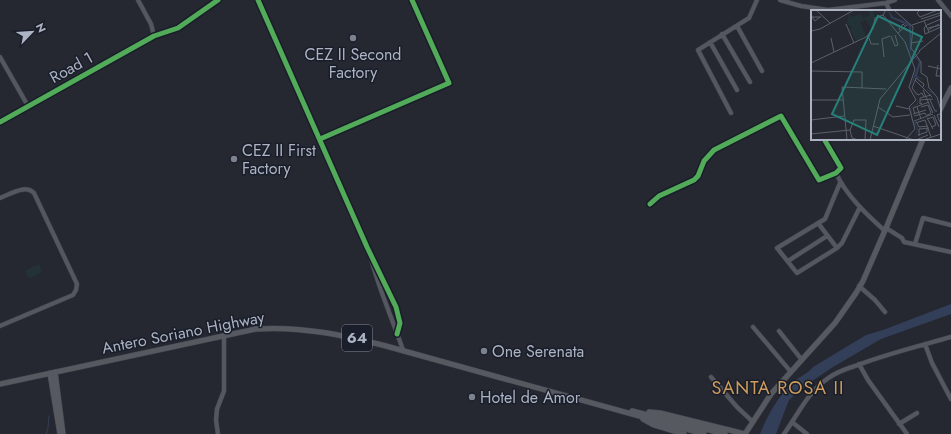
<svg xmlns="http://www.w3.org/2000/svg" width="951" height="434" viewBox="0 0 951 434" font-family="Jost,sans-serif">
<rect width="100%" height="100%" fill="#252830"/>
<path fill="#233236" d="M39,264L42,272L29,279L25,271Z"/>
<path fill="#333e58" d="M951,304V314L881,339L833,367L812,381L789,400L776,434H760C767,416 777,398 791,384C797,377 807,375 813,367L866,335L883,330Z"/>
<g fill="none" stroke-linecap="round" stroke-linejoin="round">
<path stroke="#333e58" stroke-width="1" d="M46,434L48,428L49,416"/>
<g stroke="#41434a" stroke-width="5">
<path id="minor" d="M138,0L151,24L154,36
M258,0L367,247L396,307L400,323L397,334
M780,0L801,6L828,10L886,3L895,0
M938,0L951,16
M886,3L890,11
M737,26L762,71
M722,34L750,82
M710,42L737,90
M0,57L28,106
M731,113L698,50L749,18L757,0
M0,122L154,36L178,28L218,0
M320,139L449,83L412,0
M836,173C846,195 866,214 885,231
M840,183L825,219L777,248L797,273L837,248L842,243L860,207
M0,198C11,194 25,184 34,193L77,284L76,290L73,295L0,326
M650,204L659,196L694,180L698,176L704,161L714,150L781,116L819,180L836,173L841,168L824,139
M818,223L837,248
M886,228L902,238L904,242L951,252
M915,244L923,218L951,225
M370,255C378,287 392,318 403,350
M788,261L827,236
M859,286L875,300L885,312
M753,327L791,372
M779,331L802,360
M925,344L932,363L951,399
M859,364L868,380L907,434
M711,377L737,407L753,422
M792,422L807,434
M899,424L917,413
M218,434L216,420L217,409L224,391V335
M784,434C797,416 808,392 827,379C835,373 845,369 855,366C886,354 919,346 951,337"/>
</g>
<g stroke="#42454d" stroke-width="6">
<path id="major" d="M940,110L951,88
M55,372L63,434
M50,373L60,434
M0,384L256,329C301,326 343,335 386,346L704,434
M632,411L725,434
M649,412L660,413L745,434
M643,419L654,425L684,434
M745,434L771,394L835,323L856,293L863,281L886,228L923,139"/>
</g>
<use href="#minor" stroke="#54575f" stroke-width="4"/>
<use href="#major" stroke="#575961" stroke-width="5"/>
<g stroke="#191e2a" stroke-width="8">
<path id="cycleway" d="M258,0L367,247L396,307L400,323L397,334
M0,122L154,36L178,28L218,0
M320,139L449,83L412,0
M650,204L659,196L694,180L698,176L704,161L714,150L781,116L819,180L836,173L841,168L824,139"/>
</g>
<use href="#cycleway" stroke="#51ab58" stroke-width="5"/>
</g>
<g fill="#7d8290" stroke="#191e2a" stroke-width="1.5">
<circle cx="353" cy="38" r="4"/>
<circle cx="234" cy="159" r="4"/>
<circle cx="484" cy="351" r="4"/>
<circle cx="472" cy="397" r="4"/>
</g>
<g text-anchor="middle" stroke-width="3" stroke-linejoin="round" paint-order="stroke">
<rect fill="#191e2a" stroke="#818695" stroke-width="1" x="342" y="325" width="30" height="26" rx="3"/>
<g font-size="15" font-weight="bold" fill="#adb3c3">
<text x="357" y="343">64</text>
</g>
<g font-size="16" fill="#adb3c3" stroke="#191e2a" text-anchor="start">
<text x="353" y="60" text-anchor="middle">CEZ II Second<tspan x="353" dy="18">Factory</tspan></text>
<text x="242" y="156">CEZ II First<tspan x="242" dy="18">Factory</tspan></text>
<text x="492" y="357">One Serenata</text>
<text x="480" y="403">Hotel de Amor</text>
</g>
<g font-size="16" fill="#adb3c3" stroke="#191e2a">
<text transform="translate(71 67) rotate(-29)" y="6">Road 1</text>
<text transform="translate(183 332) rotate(-11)" y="6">Antero Soriano Highway</text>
</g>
<g font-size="18" letter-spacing="1" fill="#ce9c5c" stroke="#191e2a">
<text x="778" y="394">SANTA ROSA II</text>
</g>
</g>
<g transform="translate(811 10)">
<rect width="130" height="130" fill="#252830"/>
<path d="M58,0H62L65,10L61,19L55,10L49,12L55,26L45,31L39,19L41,17L36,13L37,3L39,2V7L50,4L52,8L59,5Z" fill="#233236"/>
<path d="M77,0L82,7L93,11L100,15V42L110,52L106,66L114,70L116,79L122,83L130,101L122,84L116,80L114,70L104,67L99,77L105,84L107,88V94L100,98L102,111L107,118L104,130L106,118L101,112L99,98L106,94L107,88L99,77L108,52L99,41L98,16L80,8Z" fill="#333e58"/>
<path fill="none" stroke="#5b606b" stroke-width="1" d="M5,0L19,13M75,0L72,5L94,32L104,59L98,77L105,90L98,97L104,119L94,130M109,0L106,3L109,7L127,0M84,1L102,17L100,38L110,52V63L116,67L118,78L126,87L130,100M9,7L4,11L1,7H10M110,9L129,3L130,5M130,9L116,15L113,18L114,24L130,17M113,11L118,22M35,14L43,33M101,15L130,5M117,18L130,15M117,20L128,14M0,21L9,19L43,0M90,21L88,19L92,14L94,16M87,23L96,15M57,25L60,34H68M80,26L84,36L87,35L84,25M20,28L23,42M100,33L112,31M108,41L130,23M73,47L71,29L79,26M0,53L55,27L62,19L64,8L72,5M127,55L125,66H130M117,56L130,59M0,61L51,62V78M104,70L121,87M112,77L113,74L105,68L101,78L107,85L111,83L113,87M112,80L122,103M0,90H32M109,90L122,89M119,90L124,101H126M111,93L109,94V88L120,85M85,96L98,99M67,97L82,107L99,105M106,97L110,109M110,97L117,95L120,103L115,106M102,104L115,100M104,104L102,98L118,92M129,104L126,105L130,114M123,105L128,117M103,106L114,103L115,105M116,108L122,119M116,109L122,107L125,115L121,117M0,110L33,106M103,111L122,104M104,113L114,110L120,127M106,113L108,117L117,116M62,116L103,130M0,124L39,120M107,125L116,122V118M108,126V119L118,118M36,130L31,77L75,79M47,130L41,128L39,120L43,110H55L54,130M59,130L69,89L109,41M105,130L117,125M112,130L130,124"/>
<path fill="#277f7b" fill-opacity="0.15" stroke="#277f7b" stroke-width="2" d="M67,6L111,27L66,125L21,104Z"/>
<rect width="130" height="130" fill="none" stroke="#adb3c3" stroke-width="2"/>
</g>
<g transform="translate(32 32) rotate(65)" stroke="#191e2a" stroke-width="3" paint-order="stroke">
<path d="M0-3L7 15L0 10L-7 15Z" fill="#adb3c3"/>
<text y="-6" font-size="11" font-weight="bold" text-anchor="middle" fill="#adb3c3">N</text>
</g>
</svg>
